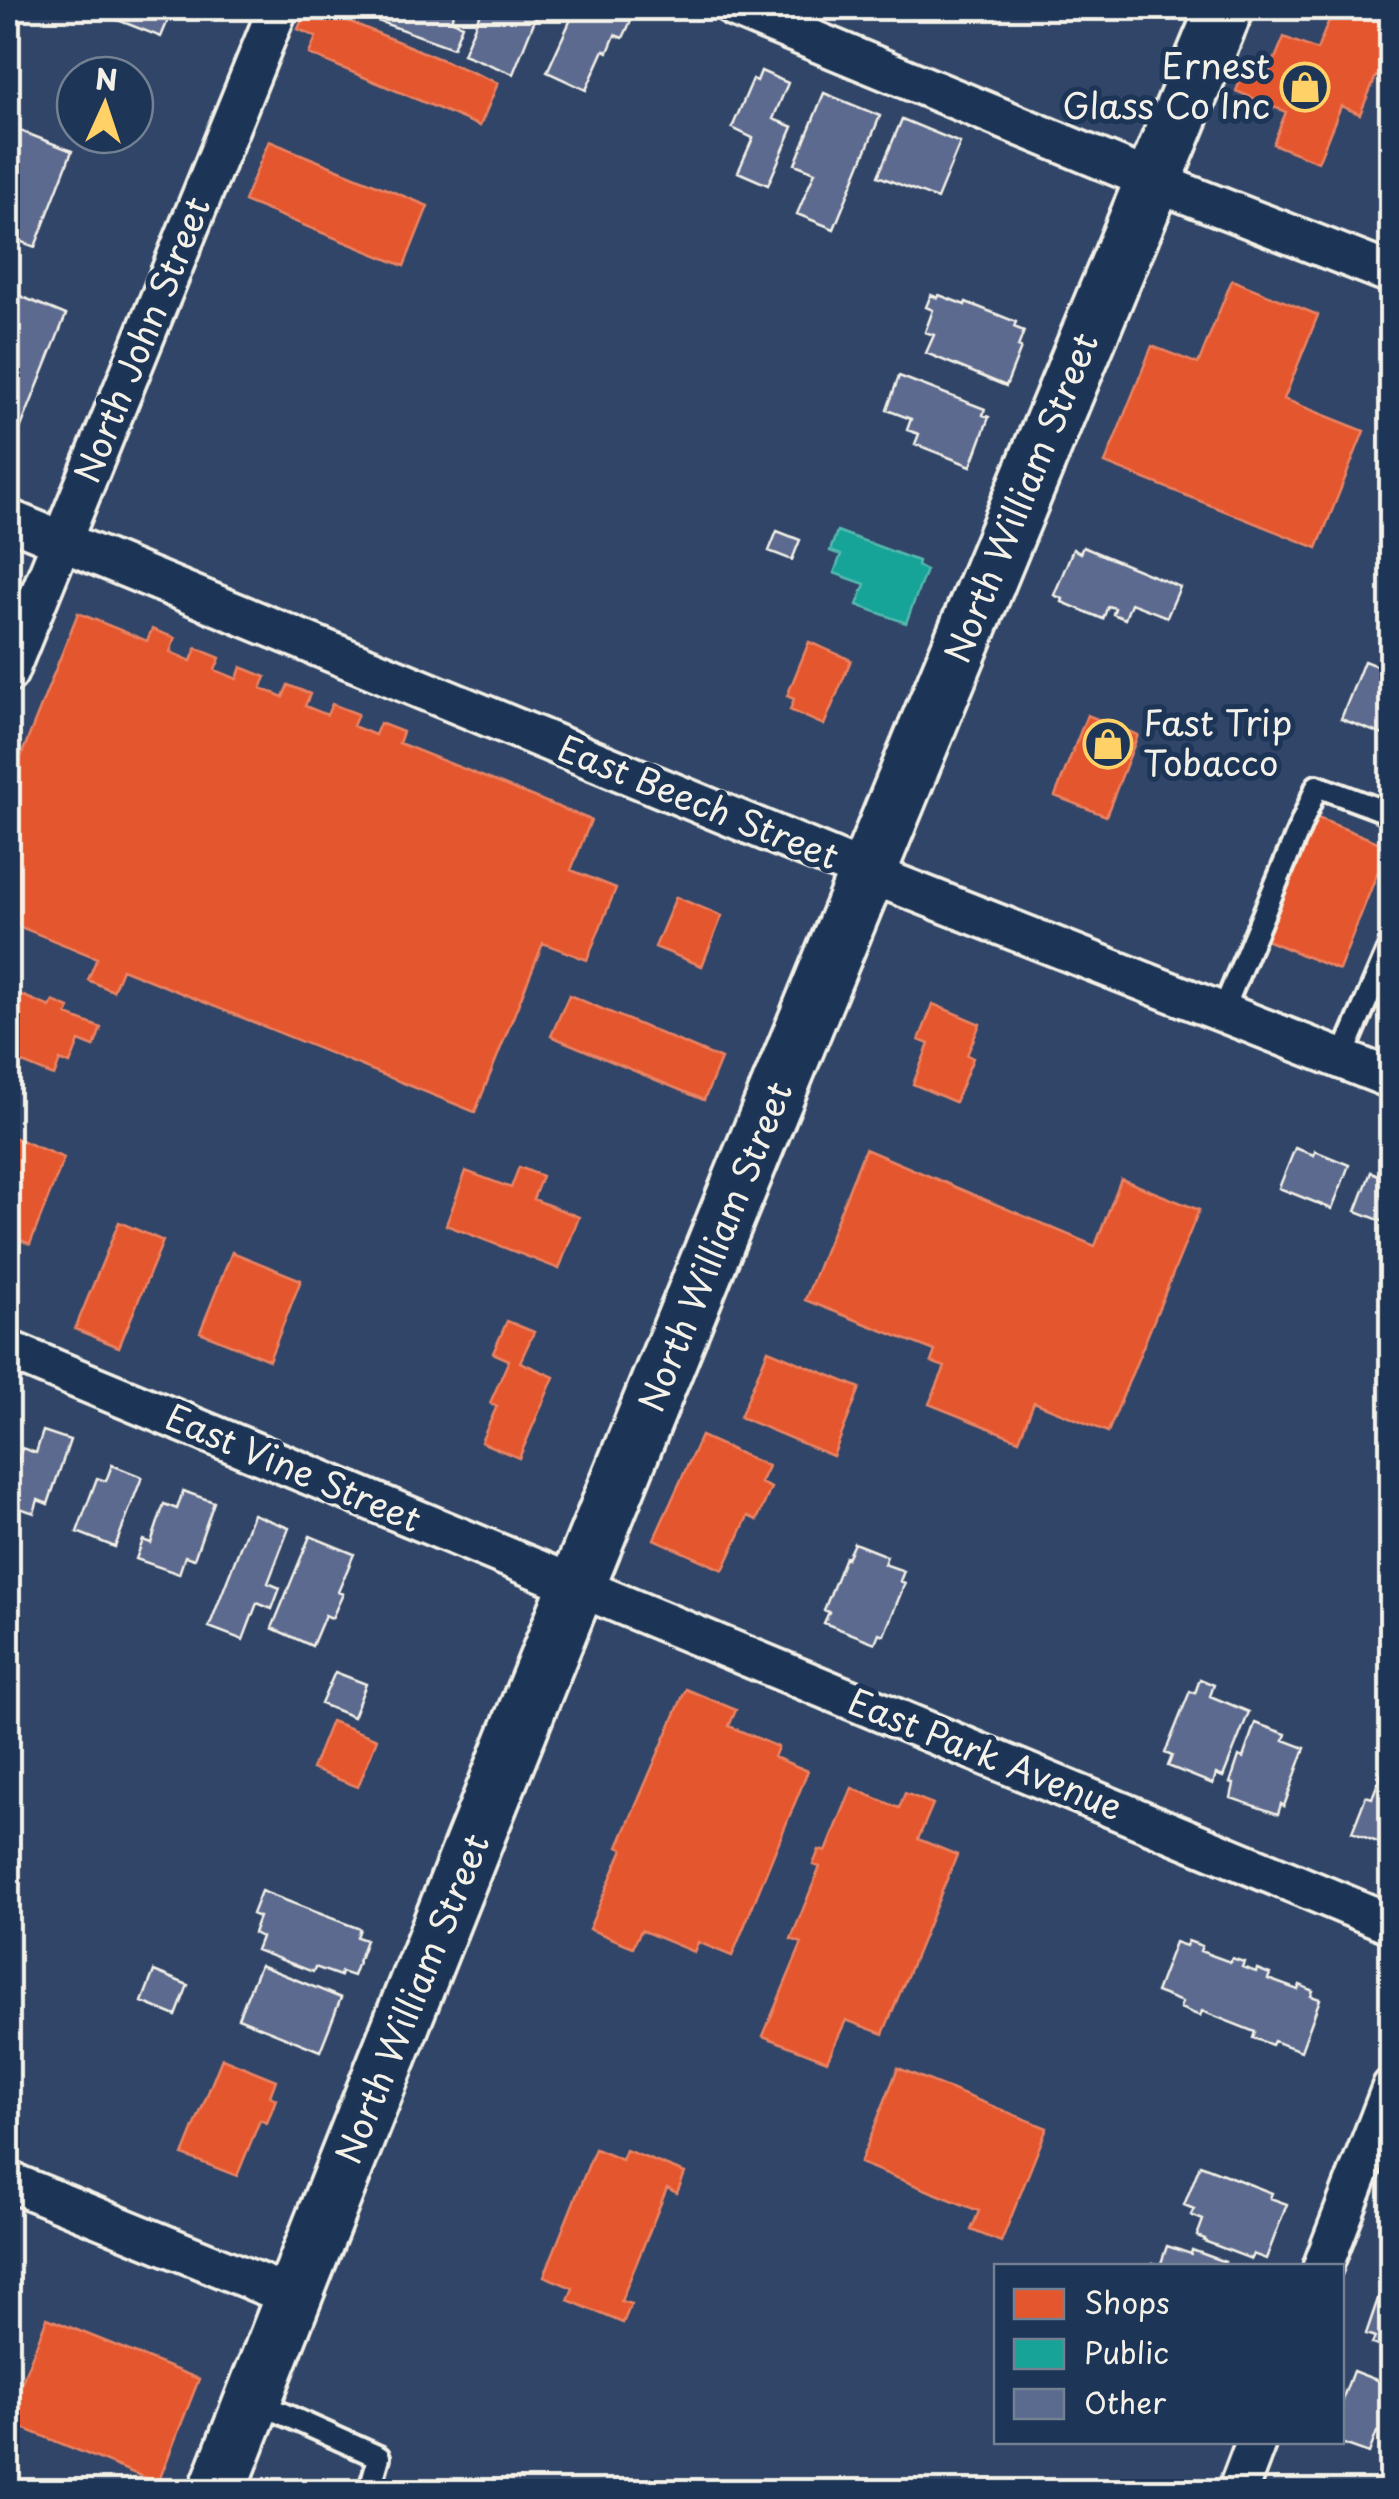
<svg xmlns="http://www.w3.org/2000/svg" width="1399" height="2499" viewBox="0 0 1399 2499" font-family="'Playpen Sans',sans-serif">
<rect width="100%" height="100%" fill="#304568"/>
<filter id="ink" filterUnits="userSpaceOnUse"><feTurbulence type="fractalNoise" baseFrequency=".01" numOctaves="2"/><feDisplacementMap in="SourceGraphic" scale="20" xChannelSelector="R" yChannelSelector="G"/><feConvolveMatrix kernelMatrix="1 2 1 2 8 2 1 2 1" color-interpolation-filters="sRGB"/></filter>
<g filter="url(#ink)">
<path fill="#e4572e" stroke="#e98566" stroke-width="2.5" d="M307,8H317L498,83L480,126L309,54L316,37L298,29Z
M1334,8H1392V82L1376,76L1360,114L1341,106L1318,162L1273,144L1286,112L1236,91L1248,62L1269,73L1284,37L1317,50Z
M269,141L428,206L404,266L244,201Z
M1232,280L1318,315L1284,399L1364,431L1317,548L1105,463L1152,346L1198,364Z
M78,613L147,641L152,629L175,638L170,652L191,661L196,648L220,658L215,670L237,679L241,667L266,677L261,688L283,697L288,685L310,694L305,706L327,715L332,704L358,714L353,726L375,735L380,723L403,732L399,743L591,820L571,870L616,888L587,960L543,943L475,1112L122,969L113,991L88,980L97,958L8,922V789Z
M809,642L851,660L824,725L790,710L794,699L787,696Z
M1087,715L1138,735L1106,816L1055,796Z
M1315,817L1388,846L1339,970L1266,940Z
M676,897L722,916L702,966L655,947Z
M14,992L50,1007L53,1001L69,1008L67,1015L101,1028L94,1047L79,1041L70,1064L60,1060L54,1076L8,1057V1008Z
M569,995L721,1059L704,1100L551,1036Z
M933,1004L980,1024L967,1055L973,1058L955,1102L913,1084L929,1044L919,1040Z
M8,1135L64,1158L30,1244L8,1235Z
M865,1149L1095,1246L1121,1179L1199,1210L1108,1432L1034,1402L1019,1440L929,1404L945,1367L931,1362L935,1351L805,1300Z
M519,1167L542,1176L533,1199L579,1217L559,1269L446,1225L466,1171L511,1188Z
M119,1222L163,1241L119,1347L75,1329Z
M232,1252L301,1280L269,1360L200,1332Z
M507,1321L534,1332L520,1362L554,1377L519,1458L481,1442L497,1406L490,1403L509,1360L493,1353Z
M768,1350L860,1388L833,1456L740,1417Z
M701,1436L768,1466L760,1483L771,1488L757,1520L748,1516L723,1570L654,1539Z
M686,1689L736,1710L729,1726L778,1747L774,1757L808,1771L732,1956L698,1942L694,1952L641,1930L633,1947L589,1929L623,1849L618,1847Z
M331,1721L377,1739L358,1787L312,1769Z
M852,1788L899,1808L905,1793L933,1804L918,1839L957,1855L883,2034L846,2020L827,2061L763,2036L802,1943L791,1939L820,1867L813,1865L819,1850L826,1852Z
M222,2058L276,2080L270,2096L276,2099L267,2123L260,2120L237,2176L183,2155Z
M898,2068L1047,2128L1001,2242L971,2230L979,2211L860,2163Z
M595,2149L622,2160L626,2150L685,2173L677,2193L667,2188L621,2301L631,2304L623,2323L568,2300L573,2288L544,2276Z
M47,2318L199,2379L158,2483L8,2422V2417Z"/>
<path fill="#17a398" stroke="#59bab0" stroke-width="2.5" d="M837,531L918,561L917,566L926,570L906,623L857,605L865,584L834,573L841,555L830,551Z"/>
<path fill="#5b6b8f" stroke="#f4f1e8" stroke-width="2.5" d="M87,8H173L161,37Z
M371,8H444L454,11L451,20L462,25L453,48L375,20L379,10Z
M482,8H528L538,12L513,74L463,54Z
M576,8H637L623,38L615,35L608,52L604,50L586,90L547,72Z
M761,71L788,83L773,119L793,127L768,185L738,172L753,138L732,128L753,79L757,81Z
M824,93L880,116L834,229L797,214L815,172L795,164Z
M902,119L960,143L937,199L878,176Z
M8,126L72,151L35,247L8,237Z
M8,291L66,315L9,457L8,456Z
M931,295L938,298L939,295L965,305L966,302L1016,322L1014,327L1024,331L1018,347L1021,348L1006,386L926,353L934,335L925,332L933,310L926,307Z
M899,376L985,409L983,415L989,417L971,466L915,444L919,434L907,430L911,419L887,410Z
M777,531L800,540L792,560L769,551Z
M1083,547L1180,587L1167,617L1131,603L1125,619L1113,614L1115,608L1108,606L1103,619L1062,602L1063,599L1054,595L1073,549L1080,553Z
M1364,661L1392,672V723L1386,736L1341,719Z
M1295,1148L1314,1155L1315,1151L1349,1165L1332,1209L1279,1188Z
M1390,1168H1392V1225L1356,1211L1371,1172L1386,1178Z
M43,1431L70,1440L48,1504L38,1500L34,1513L8,1504V1491L22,1448L36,1453Z
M112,1465L142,1477L115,1547L77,1532L97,1478L106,1481Z
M183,1491L214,1502L194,1559L185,1556L179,1574L136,1559L143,1540L151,1543L164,1504L177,1509Z
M253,1514L289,1528L268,1583L280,1588L272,1609L257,1603L243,1640L209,1627Z
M310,1536L354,1554L338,1592L343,1594L332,1618L325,1615L312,1646L272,1628Z
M854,1543L887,1556L884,1564L904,1571L900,1581L905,1583L884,1635L879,1633L875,1643L824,1623L829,1612L824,1610L845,1557L847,1558Z
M335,1672L366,1684L353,1717L321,1704Z
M1200,1679L1214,1685L1210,1696L1249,1712L1223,1777L1216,1774L1213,1784L1168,1766L1172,1756L1165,1753L1190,1691L1195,1693Z
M1255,1723L1286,1734L1284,1740L1305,1748L1284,1806L1281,1804L1278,1814L1231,1798L1234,1784L1230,1783L1239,1756L1243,1758Z
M1385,1765L1392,1767V1848L1352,1832L1366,1796L1372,1798Z
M261,1891L360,1929L357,1937L366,1940L353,1976L341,1972L340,1976L315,1967L313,1972L256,1950L261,1937L253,1933L259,1917L252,1914Z
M1188,1941L1202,1946L1200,1951L1230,1962L1232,1958L1244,1962L1242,1967L1256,1972L1257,1969L1270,1974L1268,1979L1298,1990L1300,1985L1313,1991L1311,1996L1320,1999L1301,2051L1274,2041L1272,2045L1253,2038L1255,2032L1202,2011L1200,2016L1180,2008L1182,2002L1156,1992L1175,1942L1186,1946Z
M260,1965L341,1998L320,2051L238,2018Z
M154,1971L188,1985L176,2016L142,2002Z
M1200,2165L1272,2193L1270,2198L1287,2204L1266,2259L1253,2254L1251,2259L1204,2241L1205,2239L1197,2236L1203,2220L1191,2215L1194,2209L1184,2205Z
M1167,2246L1191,2254L1192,2250L1225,2262L1223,2265L1226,2266H1152L1153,2263L1160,2266Z
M1391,2289H1392V2351L1372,2344L1375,2337L1366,2334L1380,2293L1389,2295Z
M1353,2371L1392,2386L1386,2403L1392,2406V2437L1377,2432L1369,2453L1338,2442H1342V2400Z"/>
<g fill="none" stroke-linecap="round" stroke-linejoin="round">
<g stroke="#f4f1e8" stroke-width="28">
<path id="service" d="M1222,1013L1317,786L1392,814
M1342,1058L1392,941
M254,2401L379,2457L369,2492"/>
</g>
<g stroke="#f4f1e8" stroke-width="45">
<path id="minor" d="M735,8L1153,181L1392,274
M8,519L868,873L1392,1079
M8,673L278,8
M8,1350L1392,1924
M8,2181L293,2297
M1323,2266L1392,2087
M1237,2492L1256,2442"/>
</g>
<g stroke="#f4f1e8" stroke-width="62">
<path id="primary" d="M217,2492C542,1659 882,833 1225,8"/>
</g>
<use href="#service" stroke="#1d3557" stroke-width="20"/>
<use href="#minor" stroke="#1d3557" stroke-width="38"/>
<use href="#primary" stroke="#1d3557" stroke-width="55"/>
</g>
</g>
<defs>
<g id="shop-ring" transform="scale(2.5)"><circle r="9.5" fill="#1d3557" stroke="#ffd166" stroke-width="1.5"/><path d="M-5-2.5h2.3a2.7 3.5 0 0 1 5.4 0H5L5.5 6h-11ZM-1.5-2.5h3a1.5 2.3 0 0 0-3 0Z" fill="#ffd166"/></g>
</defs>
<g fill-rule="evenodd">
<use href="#shop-ring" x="1305" y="87"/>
<use href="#shop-ring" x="1108" y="744"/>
</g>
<g text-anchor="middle" stroke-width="10" stroke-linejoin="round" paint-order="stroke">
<g font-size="35" fill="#f4f1e8" stroke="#1d3557" text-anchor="end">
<text x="1270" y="79">Ernest<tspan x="1270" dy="40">Glass Co Inc</tspan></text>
<text x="1143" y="736" text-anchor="start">Fast Trip<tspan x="1143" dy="40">Tobacco</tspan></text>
</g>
<g font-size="35" fill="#f4f1e8" stroke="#1d3557">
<text transform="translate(143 340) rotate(-68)" y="12">North John Street</text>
<text transform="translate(1022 498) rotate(-68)" y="12">North William Street</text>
<text transform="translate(698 803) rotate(22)" y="12">East Beech Street</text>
<text transform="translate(716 1247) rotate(-68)" y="12">North William Street</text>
<text transform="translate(293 1469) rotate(23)" y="12">East Vine Street</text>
<text transform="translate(985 1755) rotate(22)" y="12">East Park Avenue</text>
<text transform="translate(413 1999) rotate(-68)" y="12">North William Street</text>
</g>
</g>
<rect width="1399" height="2499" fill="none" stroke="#1d3557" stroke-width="40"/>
<rect x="20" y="20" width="1359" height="2459" fill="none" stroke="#f4f1e8" stroke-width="4" filter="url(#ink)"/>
<rect x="994" y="2264" width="350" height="180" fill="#1d3557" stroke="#738091" stroke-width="2.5"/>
<rect x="1014" y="2289" width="50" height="30" fill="#e4572e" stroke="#738091" stroke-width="2.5"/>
<text x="1084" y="2314" font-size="30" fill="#f4f1e8">Shops</text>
<rect x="1014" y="2339" width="50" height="30" fill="#17a398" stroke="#738091" stroke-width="2.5"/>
<text x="1084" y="2364" font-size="30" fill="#f4f1e8">Public</text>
<rect x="1014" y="2389" width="50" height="30" fill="#5b6b8f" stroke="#738091" stroke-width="2.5"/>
<text x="1084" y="2414" font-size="30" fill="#f4f1e8">Other</text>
<g transform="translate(105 105) rotate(3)"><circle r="48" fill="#1d3557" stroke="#738091" stroke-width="2.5"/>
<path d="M0-8L18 38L0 25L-18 38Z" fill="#ffd166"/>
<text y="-15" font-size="28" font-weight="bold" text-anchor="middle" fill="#f4f1e8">N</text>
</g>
</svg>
